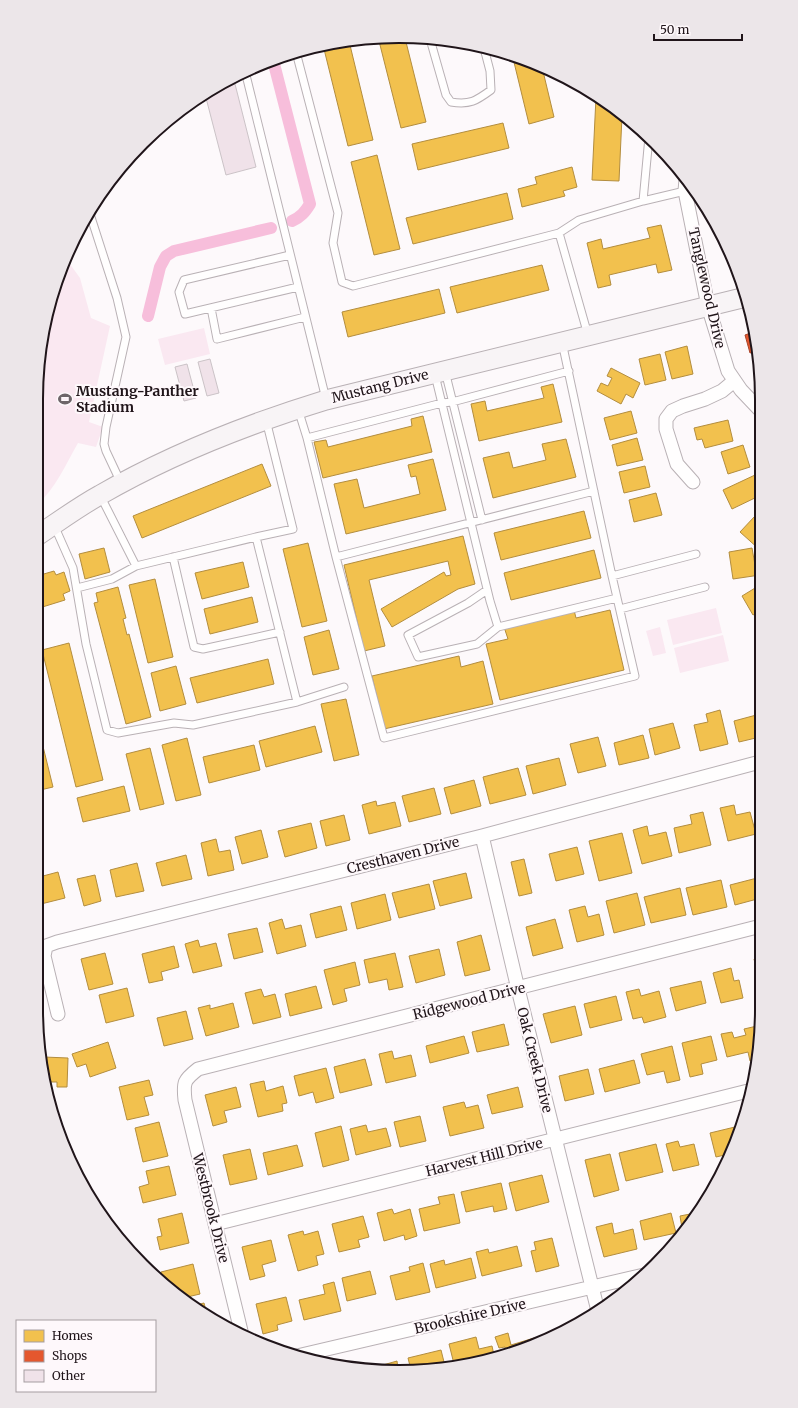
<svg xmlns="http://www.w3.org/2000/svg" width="798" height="1408" viewBox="0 0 798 1408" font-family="Merriweather,serif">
<rect width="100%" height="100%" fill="#fdf9fb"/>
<path fill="#fae8f1" d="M67,260L80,278L91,318L110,326L89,422L103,427L96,447L78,443C66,464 55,489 37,505V375L48,305Z
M204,328L210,354L165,365L158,339Z
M716,608L722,633L673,645L667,620Z
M660,627L666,653L653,656L646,631Z
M723,635L729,661L680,673L674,648Z"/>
<path fill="#f2c14e" stroke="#b38d3e" d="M378,37L405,38L426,122L401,128Z
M349,41L373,140L348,146L323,45Z
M512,54L542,67L554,117L529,124Z
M596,97L622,116L619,181L592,180Z
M503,123L509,148L418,170L412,144Z
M377,155L400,249L374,255L351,162Z
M572,167L577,187L563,191L565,196L522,207L518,189L537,184L535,177Z
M507,193L513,219L413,244L406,218Z
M661,225L672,270L658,273L656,264L609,275L611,285L598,288L587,243L601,239L603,249L650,238L647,228Z
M542,265L549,290L457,313L450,287Z
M439,289L445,313L348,337L342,312Z
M687,346L693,374L672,379L665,352Z
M660,354L666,380L645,385L639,359Z
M611,368L640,383L633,398L626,394L621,404L597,391L601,383L608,386L612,378L607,376Z
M553,384L562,422L479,441L471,404L485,401L487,411L544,398L541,387Z
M631,411L637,433L610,440L604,418Z
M423,416L432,452L323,478L314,442L326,440L328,447L412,426L411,419Z
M728,420L733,441L705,448L702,439L697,440L694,428Z
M637,438L643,460L617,466L612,445Z
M566,439L576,477L493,498L483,458L509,452L513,468L546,460L542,444Z
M743,445L750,467L728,474L721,452Z
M433,459L446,510L346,534L334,484L357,479L364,508L420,494L416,476L411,477L408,465Z
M262,464L271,486L142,538L133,516Z
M645,466L650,487L624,493L619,472Z
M755,475L759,484V496L732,509L723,490Z
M656,493L662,515L634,522L629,500Z
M584,511L591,538L501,560L494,533Z
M755,516L759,521L760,550L740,532Z
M463,536L475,584L458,589L392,627L381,609L444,572L446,576L451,575L448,561L369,580L385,646L364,651L344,565Z
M308,543L327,621L302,627L283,549Z
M104,548L110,572L85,579L79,554Z
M752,548L755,565L760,564V575L733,579L729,552Z
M594,550L601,578L511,600L504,573Z
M243,562L249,587L202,599L195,573Z
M54,571L56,575L64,572L70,591L63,594L65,600L36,609L37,576Z
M155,579L173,657L148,663L129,585Z
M760,585V611L753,615L742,596Z
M118,587L126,618L123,619L127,635L129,634L151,717L126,724L94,603L98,602L96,593Z
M252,597L258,622L210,634L204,609Z
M574,610L576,618L610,610L624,670L500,700L486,644L508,639L504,627Z
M329,630L339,669L313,675L304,637Z
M69,643L103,780L76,787L42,650Z
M459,656L461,667L483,661L493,704L384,729L372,676Z
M268,659L274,684L197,703L190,678Z
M176,666L186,704L160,711L151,673Z
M346,699L359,755L334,761L321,704Z
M720,710L728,744L700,751L694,725L708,722L706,714Z
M760,714V737L739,742L734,721Z
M36,718L53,787L36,791Z
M673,723L680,748L655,755L649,729Z
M315,726L322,752L266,767L259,741Z
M643,735L649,758L619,765L614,743Z
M598,737L606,766L578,773L570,744Z
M187,738L201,795L176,801L162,745Z
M254,745L260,770L209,783L203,757Z
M150,748L164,804L140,810L126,754Z
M559,758L566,785L533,794L526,766Z
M518,768L526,795L490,804L483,777Z
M474,780L481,806L451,814L444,788Z
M124,786L130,811L83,822L77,798Z
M434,788L441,814L409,822L402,796Z
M376,801L377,806L395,802L401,826L369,834L362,805Z
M760,803L761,823L755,805Z
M734,805L736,815L750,812L756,834L728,841L720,808Z
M703,812L711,845L679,853L674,828L692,824L690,815Z
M344,815L350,840L326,846L320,821Z
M311,823L317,848L285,857L278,831Z
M647,826L649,836L666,832L672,856L642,864L633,830Z
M261,830L268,857L242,864L235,837Z
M622,833L632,873L599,881L589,841Z
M216,839L219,852L230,850L234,870L208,876L201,843Z
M577,847L584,874L556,881L549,854Z
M186,855L192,879L162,886L156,863Z
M524,859L532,893L519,896L511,862Z
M137,863L144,891L116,897L110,870Z
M41,869L43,876L58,872L65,898L37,905L36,870Z
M466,873L472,898L440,906L433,881Z
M95,875L101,901L84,906L77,879Z
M761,877V898L735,905L730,885Z
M721,880L727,907L693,915L686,888Z
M429,884L435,909L399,918L392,893Z
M680,888L686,915L651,923L644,897Z
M637,893L645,925L614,933L606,901Z
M385,894L391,920L357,929L351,903Z
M341,906L347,930L316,938L310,914Z
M585,906L588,917L599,914L604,935L577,942L569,910Z
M282,919L285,929L301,925L306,946L277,954L269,923Z
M555,919L563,948L533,956L526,927Z
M257,928L263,952L234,959L228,934Z
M481,935L490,970L465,976L457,942Z
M198,940L200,947L216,943L222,966L193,973L185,944Z
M174,946L179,967L161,972L163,980L149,983L142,954Z
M439,949L445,975L416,983L409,956Z
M105,953L113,984L89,990L81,959Z
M395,953L403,987L389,990L387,979L369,983L364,960Z
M761,958V987L754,959Z
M355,962L360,985L344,989L347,1001L333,1005L324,970Z
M731,968L734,981L739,980L743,998L721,1003L713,973Z
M701,981L706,1003L676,1011L670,988Z
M316,986L322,1008L290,1016L285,994Z
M127,988L134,1016L106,1023L99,995Z
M261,989L264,997L275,994L281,1017L253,1024L245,993Z
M639,989L641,996L659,991L666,1017L644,1023L642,1017L633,1019L626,992Z
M616,996L622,1020L590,1028L584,1004Z
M233,1003L239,1027L206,1036L198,1008L210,1005V1009Z
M575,1006L582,1035L551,1043L543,1014Z
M186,1011L193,1039L164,1046L157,1018Z
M504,1024L509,1045L477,1052L472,1032Z
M757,1026L760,1040L757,1060L750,1061L748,1052L727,1057L721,1034L732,1032L734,1038L746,1035L744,1029Z
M464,1036L469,1053L430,1063L426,1046Z
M711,1036L717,1060L701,1064L703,1074L690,1077L682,1043Z
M108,1042L116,1068L90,1077L86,1064L77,1067L72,1054Z
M672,1046L680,1080L667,1083L664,1071L647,1075L641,1054Z
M392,1051L394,1059L411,1055L416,1076L386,1083L379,1054Z
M44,1057L68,1058L67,1087H57V1082H48Z
M365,1059L372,1085L340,1093L334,1067Z
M634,1060L640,1083L605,1092L599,1069Z
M326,1068L334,1098L316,1103L313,1092L299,1096L294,1076Z
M588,1069L594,1094L565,1101L559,1076Z
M149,1080L153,1095L144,1097L149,1115L127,1120L119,1087Z
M264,1081L266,1091L283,1086L287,1103L282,1104L283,1111L258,1117L250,1084Z
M236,1087L241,1107L224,1111L227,1122L213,1126L205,1095Z
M518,1087L523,1107L492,1114L487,1095Z
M464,1102L466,1108L478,1105L484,1128L450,1136L443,1107Z
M420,1116L426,1141L400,1147L394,1122Z
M159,1122L168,1156L143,1162L135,1128Z
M366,1125L368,1132L386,1128L391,1146L356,1155L350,1129Z
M341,1126L349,1160L323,1167L315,1133Z
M739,1126L729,1154L716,1157L710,1133Z
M678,1141L680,1147L694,1144L699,1165L673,1171L666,1144Z
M656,1144L663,1172L626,1181L619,1153Z
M297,1145L303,1166L268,1175L263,1153Z
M250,1149L257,1179L230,1185L223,1155Z
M610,1154L619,1190L594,1197L585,1160Z
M169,1166L176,1195L143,1203L139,1187L149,1184L146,1171Z
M542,1175L549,1202L516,1211L509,1183Z
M501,1183L507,1209L494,1212L493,1206L466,1212L461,1192Z
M454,1194L460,1223L424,1231L419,1209L440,1204L438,1197Z
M392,1209L394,1214L410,1209L417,1236L405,1240L404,1235L384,1241L377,1213Z
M182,1213L189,1243L160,1250L157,1237L162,1236L158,1219Z
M671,1213L676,1233L644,1240L640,1221Z
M695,1213L682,1228L680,1216Z
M363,1216L369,1237L358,1240L360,1247L339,1252L332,1224Z
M612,1223L614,1234L633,1229L637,1249L604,1257L596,1227Z
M303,1231L304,1235L318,1231L324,1254L316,1256L318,1265L298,1271L288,1235Z
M552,1238L559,1266L536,1272L531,1251L536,1250L534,1242Z
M271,1240L276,1261L262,1265L265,1276L250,1280L242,1247Z
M517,1246L522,1266L482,1276L476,1252L488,1249L489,1253Z
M471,1258L476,1278L436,1288L430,1264L444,1260L445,1265Z
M423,1263L430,1292L396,1300L390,1276L410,1271L409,1267Z
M193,1264L200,1294L183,1298L176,1291L174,1284L170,1285L162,1278L161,1272Z
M370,1271L376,1294L347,1301L342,1278Z
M334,1282L341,1311L304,1320L299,1300L325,1294L323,1285Z
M286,1297L292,1321L277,1325L278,1330L263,1334L256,1304Z
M204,1303L207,1315L197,1311L192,1306Z
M565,1328L549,1337L548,1332Z
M508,1333L511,1345L534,1338L536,1345L506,1352L505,1347L499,1348L495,1337Z
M476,1337L479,1349L492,1346L494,1355L454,1364L449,1344Z
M441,1350L445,1366L423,1371L411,1370L408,1358Z
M397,1361L398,1369L376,1367Z"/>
<path fill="#e4572e" stroke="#a94328" d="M753,332L757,351L750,353L745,335Z"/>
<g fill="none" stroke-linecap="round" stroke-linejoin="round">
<path stroke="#f7bedb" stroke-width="12" d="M273,60L310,204C305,212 301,217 292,221
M148,316L160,267L166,256L174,251L271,228"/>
</g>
<path fill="#f0e2e9" stroke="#cbc3c7" d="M235,84L256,167L226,175L205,94L211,91Z
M210,359L219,393L207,396L198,362Z
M187,364L196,398L184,401L175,367Z"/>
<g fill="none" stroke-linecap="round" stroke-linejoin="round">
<g stroke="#b9b1b5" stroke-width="9">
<path id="lane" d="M430,39L446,95L451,102C470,105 476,101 491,90L490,71L484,48
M296,52L338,213L333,243L342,282L353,286L559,233L579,220L599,214L643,201L685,191H696
M245,71L326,399
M643,201L649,137
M89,211L117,298L126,337L106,427L104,444L106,451L121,483
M559,233L588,335
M290,255L184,280L179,292L185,314L298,287
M211,308L217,339L305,317
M445,371L482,520
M435,375L490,601L498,627L617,598
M298,409L307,438L336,557L384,738L635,676L612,576L562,342
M307,438L442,403L452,402L569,371
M100,495L136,566
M54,525L73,568L86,644L107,730L118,733L174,723L193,725L297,702L256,537L136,566L112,579L77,588
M256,537L293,529L266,420
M173,557L194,647L203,649L280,632
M336,557L594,491
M612,576L696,554
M487,590L468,603L408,635L418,657L477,644L498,627
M620,609L705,587
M297,702L344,687"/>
</g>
<g stroke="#b9b1b5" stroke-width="15">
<path id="street" d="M686,179L685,191L708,306L728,371L741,390L759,409
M693,482L677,464L666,429V419L672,411L683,406L705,399L722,391L734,381
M482,836L518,989L597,1307
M58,1014L44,956L46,946L57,942L482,836L760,762
M215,1224L752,1090
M241,1331L185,1100C183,1082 184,1080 198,1069L761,926
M297,1356L644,1275"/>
</g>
<g stroke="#b9b1b5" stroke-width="21">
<path id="secondary" d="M37,536C58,522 78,507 100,495C171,454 248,424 326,400L746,297"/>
</g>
<use href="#lane" stroke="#fffefe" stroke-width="7"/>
<use href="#street" stroke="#fffefe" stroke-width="13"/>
<use href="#secondary" stroke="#f8f4f6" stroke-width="19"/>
</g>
<defs>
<g id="stadium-bare" transform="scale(1.08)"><path d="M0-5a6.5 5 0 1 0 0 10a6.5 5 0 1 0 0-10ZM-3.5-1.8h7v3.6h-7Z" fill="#6d6569" stroke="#fef8fb" stroke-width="2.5" paint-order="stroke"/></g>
</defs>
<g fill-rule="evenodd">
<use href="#stadium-bare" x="65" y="399"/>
</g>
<g text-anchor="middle" stroke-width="4" stroke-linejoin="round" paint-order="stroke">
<g font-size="14" fill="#20151a" stroke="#fef8fb">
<text transform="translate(707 288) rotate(77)" y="5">Tanglewood Drive</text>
<text transform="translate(380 386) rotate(-14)" y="5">Mustang Drive</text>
<text transform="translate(403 855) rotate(-14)" y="5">Cresthaven Drive</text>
<text transform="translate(469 1001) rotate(-14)" y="5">Ridgewood Drive</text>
<text transform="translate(535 1060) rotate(76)" y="5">Oak Creek Drive</text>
<text transform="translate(484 1157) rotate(-14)" y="5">Harvest Hill Drive</text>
<text transform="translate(211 1208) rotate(76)" y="5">Westbrook Drive</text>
<text transform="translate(470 1316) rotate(-13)" y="5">Brookshire Drive</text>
</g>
<g font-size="14" font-weight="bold" fill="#20151a" stroke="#fef8fb" text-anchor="start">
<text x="76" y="396">Mustang-Panther<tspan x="76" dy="16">Stadium</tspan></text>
</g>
</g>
<path d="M0 0H798V1408H0ZM399 43H399A356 356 0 0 1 755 399V1009A356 356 0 0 1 399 1365H399A356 356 0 0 1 43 1009V399A356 356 0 0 1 399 43Z" fill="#ece6e9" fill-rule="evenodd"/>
<path fill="none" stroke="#20151a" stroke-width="2" d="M399 43H399A356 356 0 0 1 755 399V1009A356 356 0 0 1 399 1365H399A356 356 0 0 1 43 1009V399A356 356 0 0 1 399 43Z"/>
<rect x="16" y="1320" width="140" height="72" fill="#fef8fb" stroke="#a59da1"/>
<rect x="24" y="1330" width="20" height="12" fill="#f2c14e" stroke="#a59da1"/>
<text x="52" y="1340" font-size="12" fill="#20151a">Homes</text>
<rect x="24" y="1350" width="20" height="12" fill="#e4572e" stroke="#a59da1"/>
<text x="52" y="1360" font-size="12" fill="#20151a">Shops</text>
<rect x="24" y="1370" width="20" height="12" fill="#f0e2e9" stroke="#a59da1"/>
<text x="52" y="1380" font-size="12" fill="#20151a">Other</text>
<path d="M654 34v6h88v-6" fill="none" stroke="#20151a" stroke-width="2"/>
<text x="660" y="34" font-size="12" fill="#20151a" stroke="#fef8fb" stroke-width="3" paint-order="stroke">50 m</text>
</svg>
